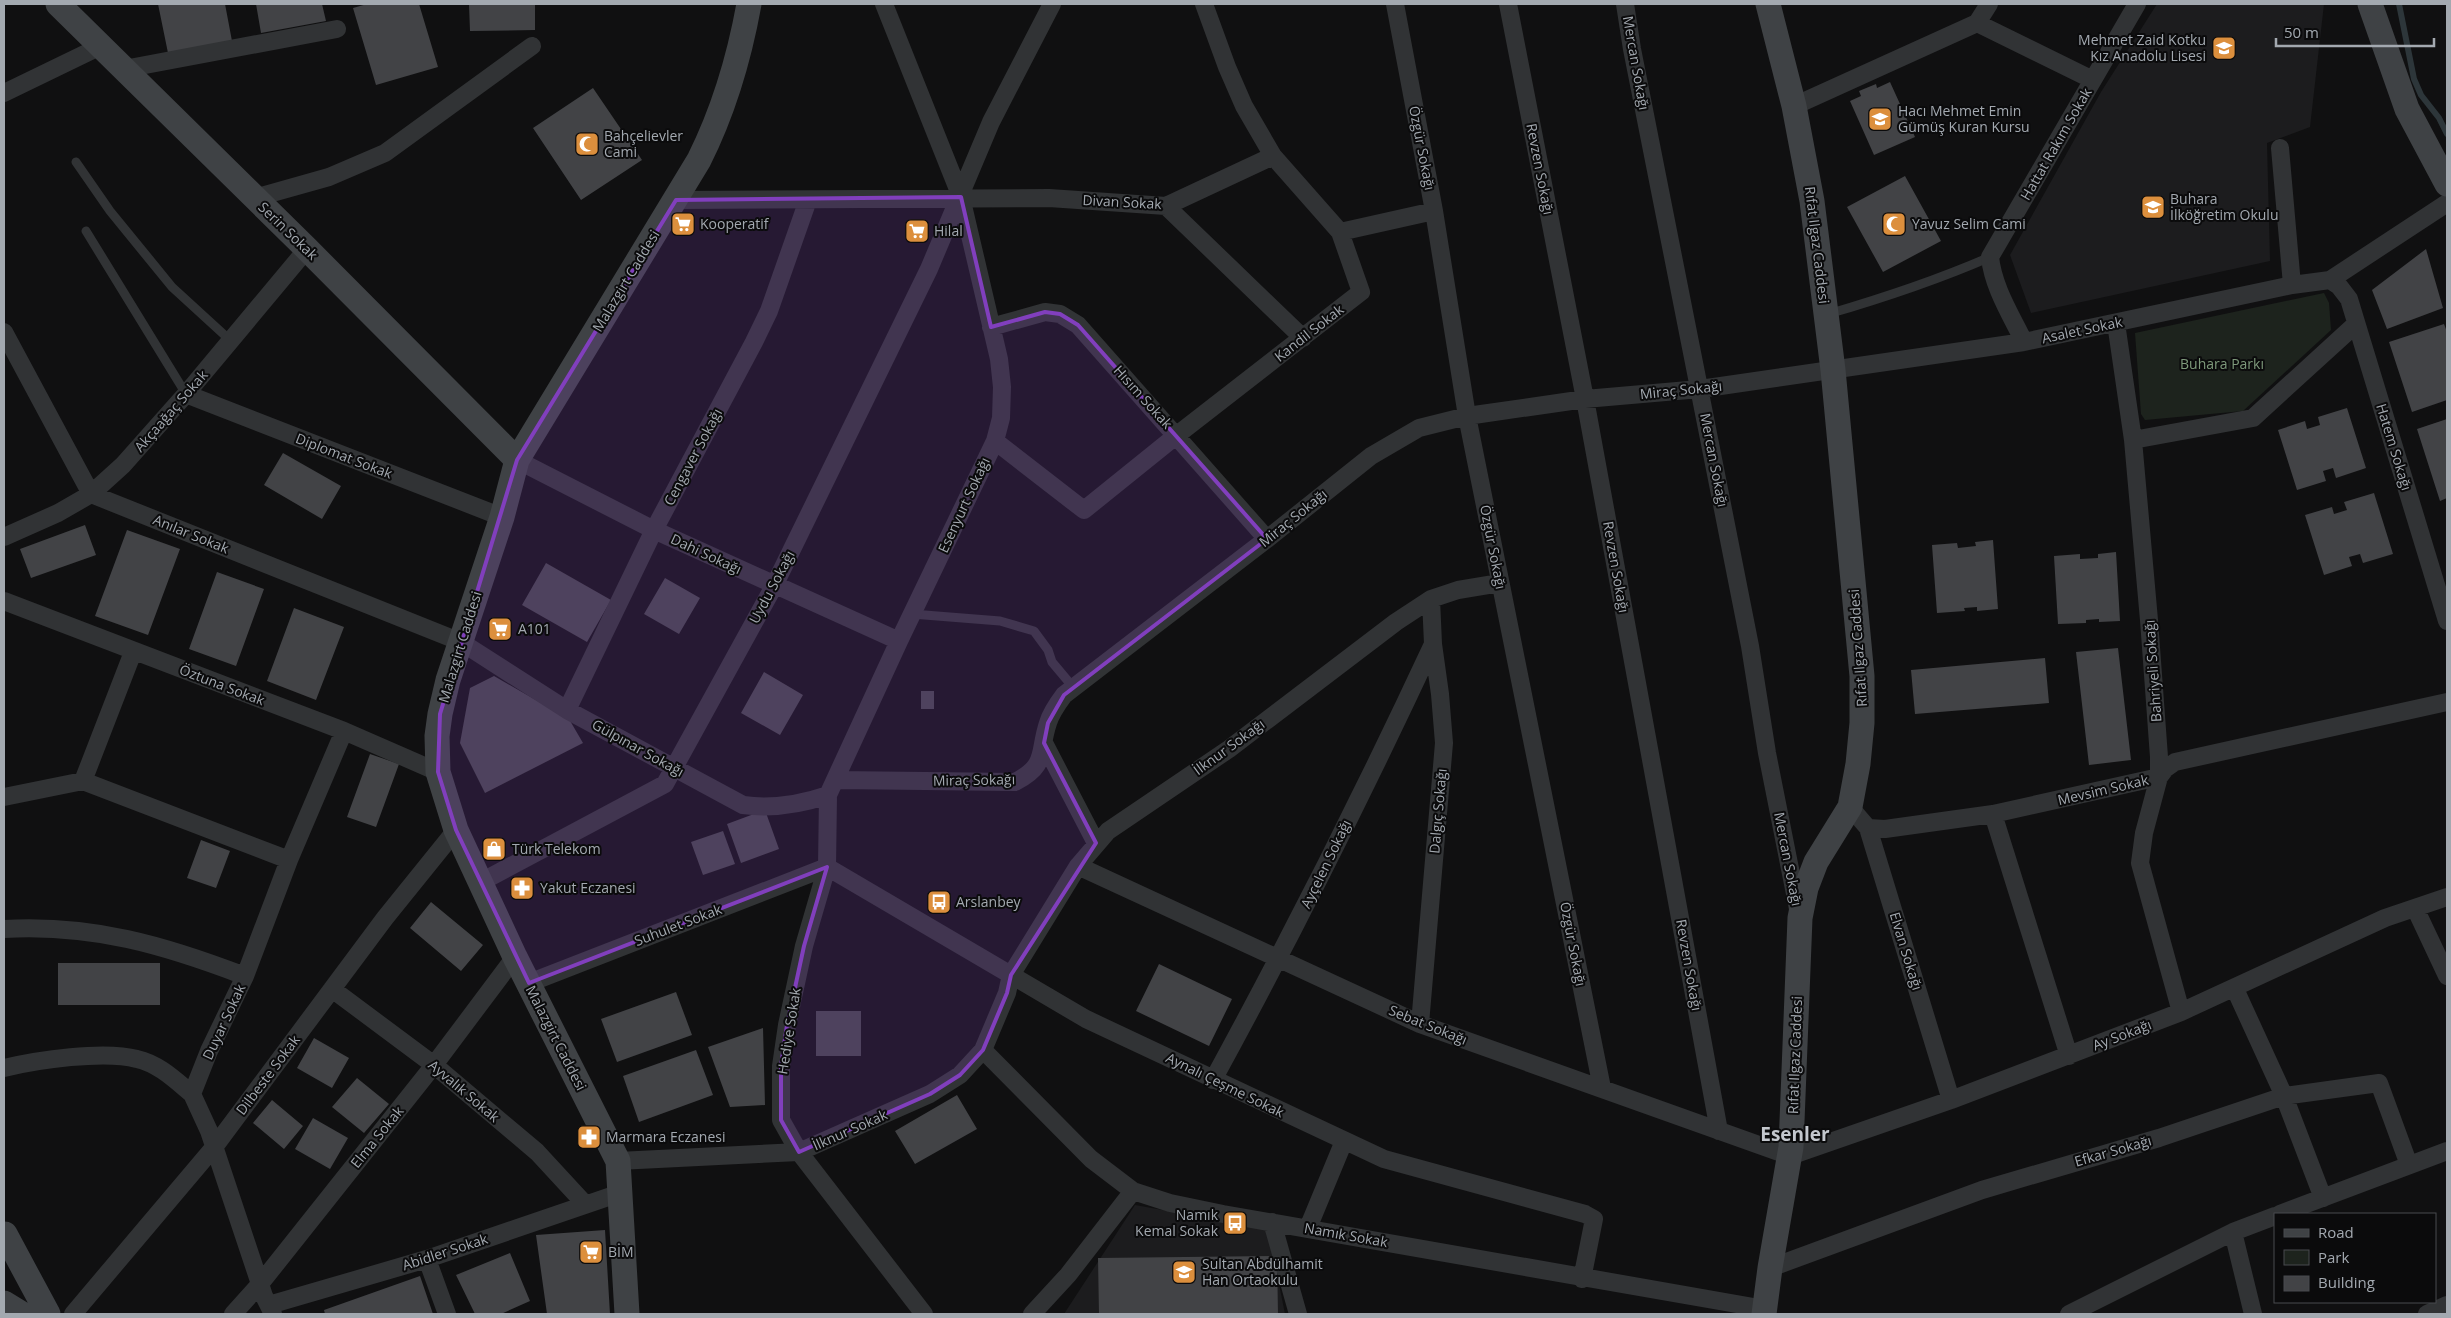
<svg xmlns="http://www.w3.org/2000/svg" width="2451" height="1318" viewBox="0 0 2451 1318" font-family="'Open Sans',sans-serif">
<rect width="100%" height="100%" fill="#101011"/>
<path fill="#1c1c1e" d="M2157,4H2324L2310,127L2267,143L2270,261L2031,313L2010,255L2101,92Z
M1135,1205L1268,1229L1285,1314H1064Z"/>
<path fill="#1d231d" d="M2324,293L2329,303L2331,330L2243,411L2145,420L2141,414L2135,333Z"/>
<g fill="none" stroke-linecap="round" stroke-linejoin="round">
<path stroke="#2d363a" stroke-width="6" d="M2399,4L2414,79L2421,95L2439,118L2447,134"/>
</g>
<path fill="#424346" d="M158,4H225L232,41L168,53Z
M256,4H322L326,21L261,33Z
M367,4H419L438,67L376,85L353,8Z
M469,4H535V30L470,31Z
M1890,82L1915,137L1874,155L1850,101L1861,96L1859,91L1876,84L1877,88Z
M593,88L642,160L581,200L533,128Z
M1905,176L1941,241L1883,272L1847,207Z
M2426,249L2443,308L2387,329L2372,290Z
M2444,324L2447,332V400L2412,412L2389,342Z
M2347,408L2366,468L2336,478L2333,468L2323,471L2326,481L2297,490L2278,430L2305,421L2307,429L2320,425L2318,417Z
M2447,419V498L2440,501L2417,429Z
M283,453L341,486L322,519L264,485Z
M2374,493L2393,554L2363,563L2360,554L2349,557L2352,566L2324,575L2305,515L2332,507L2334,514L2347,510L2344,502Z
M85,525L96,555L31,578L20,549Z
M127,530L180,549L148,635L95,616Z
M1993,540L1998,609L1977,611V607L1964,608L1965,611L1937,613L1932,545L1957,543L1958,548L1976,546L1975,542Z
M2116,552L2120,621L2099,622V619L2086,620V623L2058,624L2054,556L2080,554V559L2098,558V554Z
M546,563L611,600L587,642L522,605Z
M217,572L264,589L236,666L189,649Z
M665,578L700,598L679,634L644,614Z
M294,608L344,627L316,700L267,681Z
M2118,648L2131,760L2089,765L2076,652Z
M2045,658L2049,703L1915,714L1911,670Z
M764,672L803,695L780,735L741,713Z
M494,676L569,719L583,743L485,793L460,743L470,688Z
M921,691H934V709H921Z
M370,754L399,764L376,827L347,817Z
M765,810L779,849L741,863L727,824Z
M723,831L735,864L703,875L691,842Z
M201,840L230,851L216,888L187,878Z
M431,902L483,945L461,971L410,928Z
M58,963H160V1005H58Z
M1159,964L1232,999L1209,1046L1136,1011Z
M676,992L692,1035L617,1062L601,1019Z
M816,1011H861V1056H816Z
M763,1028L765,1105L730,1107L708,1047Z
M314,1038L349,1058L332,1088L297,1068Z
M696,1050L713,1095L639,1122L623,1076Z
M357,1078L389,1104L364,1133L332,1107Z
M957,1095L977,1129L915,1164L895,1131Z
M272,1100L303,1126L284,1149L253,1123Z
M313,1118L348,1138L330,1169L295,1149Z
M605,1230L610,1314H547L536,1235Z
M510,1253L530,1301L501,1314H475L456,1275Z
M1277,1256L1278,1314H1099L1098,1258Z
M420,1276L433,1314H325L324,1310Z"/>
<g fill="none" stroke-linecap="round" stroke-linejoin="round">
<path stroke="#313335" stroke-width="9" d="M76,162L110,211L172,287L231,341
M86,231L186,394
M1828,314C1883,298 1937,280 1990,257
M912,614L1000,621L1034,631L1048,650L1052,662L1073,687"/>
<path stroke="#313335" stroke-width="18" d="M884,4L961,197L999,359L1002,387L1001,418L995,441L899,641L828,795L827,867L804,946L787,1025L781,1066V1120L799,1152L924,1314
M1395,4L1434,211L1467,416L1602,1088
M1508,4L1585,399L1719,1131
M1625,4L1632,49L1750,646L1767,753L1798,909
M1977,23L2093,80
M124,69L337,29
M4,93L101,46
M1794,106L1977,23L1989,4
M2280,148L2292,285
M254,198L329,177L385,153L532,46
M676,200L1049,198L1166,206L1273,156
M1166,206L1303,338
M1340,232L1434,211
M2330,280L2339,286L2349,299L2447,621
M2116,323L2133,440L2149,620L2159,757V777L2144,833L2140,863L2181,1012
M991,327L1045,312L1060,314L1078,325L1267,539
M4,332L91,494L461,642L567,710L743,805C773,809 799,805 828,795
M2024,342C2011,315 1993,287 1990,257L2137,4
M186,394L502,517
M2133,440L2253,418L2356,324
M995,441L1084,510L1177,435L1361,292L1340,232L1273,156L1244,106L1227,67L1204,4
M517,460L654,530L899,641
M4,537L58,513L91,494L123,465L186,394L307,249
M4,601L344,731L438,772
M567,710L654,530L754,342L769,311L808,200
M1044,743L1096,843
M835,780L1015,782C1048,765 1038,753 1048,723C1051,713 1058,703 1064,695L1267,539L1371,456L1419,428L1467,416L1585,399L1700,389L2024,342L2292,285L2330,280L2447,203
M83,781L289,860
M4,797L83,781L133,652
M1850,807L1868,828L1951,1100
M1993,814L2069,1056
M1868,828L1885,829L1993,814L2159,777L2165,769L2175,762L2447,702
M1078,866L1420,1024L1790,1156L1951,1100L2181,1012L2385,918L2447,897
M827,867L1086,1019L1384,1159L1585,1214L1594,1219L1582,1279
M481,882L665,784L774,586L929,269L991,122L1052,4
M2415,908L2447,976
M4,929C92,924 164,945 245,976
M529,983L827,867
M332,989L434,1065L537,1152L585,1204
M2235,989L2284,1096L2323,1198
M1420,1024L1444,743L1440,694L1433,644L1431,599
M983,1050L1091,1159L1133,1191L1170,1203L1223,1214L1765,1309
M4,1068C37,1060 104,1050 137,1059C159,1064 175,1080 192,1094
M1213,1080C1291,937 1364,792 1433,644
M618,1161L799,1152L930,1094L960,1075L983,1050L1007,993L1011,975L1078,866L1108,831L1229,749L1396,622L1431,599L1458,590L1500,583
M2280,1214L2447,1151
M1272,1222L1298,1314
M1308,1228L1344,1141
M2233,1232L2253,1314
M427,1259L447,1314
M1770,1268L1982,1190L2159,1138L2284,1096L2379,1083L2409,1165
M269,1305L427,1259L620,1193
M73,1314L215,1146L385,918L456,830
M233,1314L260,1284L434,1065L515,957
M273,1314L264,1296L209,1131L192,1094L209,1051L245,976L289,860L344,731
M1032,1314L1068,1275L1133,1191
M2069,1314L2233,1232L2275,1216
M2427,1314L2447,1305"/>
<path stroke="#3f4245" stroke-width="25" d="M58,4L307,249L517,460
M2370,4L2407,109L2447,184
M5,1234L48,1314
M4,1303L22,1314
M627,1314L618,1161L515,957L456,830L438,772L437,736L440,714L448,680L502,517L517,460L699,160C724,110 739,59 749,4
M1764,1314L1770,1268L1791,1147L1800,918L1806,888L1816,862L1850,807L1858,764L1862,723V676L1833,370L1812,201L1794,106L1768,4"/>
</g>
<path fill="#813fbd" fill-opacity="0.2" stroke="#813fbd" stroke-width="4" stroke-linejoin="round" d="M961,197L991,327L1045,312L1060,314L1078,325L1267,539L1064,695L1048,723L1044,743L1096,843L1011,975L1007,993L983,1050L960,1075L930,1094L799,1152L781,1120V1066L787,1025L804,946L827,867L529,983L456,830L438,772L440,714L517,460L676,200Z"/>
<defs>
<g id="school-square" transform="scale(1.25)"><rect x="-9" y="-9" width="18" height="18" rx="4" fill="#dc8f3d" stroke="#0b0b0c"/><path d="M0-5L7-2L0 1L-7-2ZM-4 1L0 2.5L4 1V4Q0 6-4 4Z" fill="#fff"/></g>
<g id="mosque-square" transform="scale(1.25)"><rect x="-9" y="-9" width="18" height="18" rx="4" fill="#dc8f3d" stroke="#0b0b0c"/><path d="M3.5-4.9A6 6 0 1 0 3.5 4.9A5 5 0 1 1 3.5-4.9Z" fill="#fff"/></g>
<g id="supermarket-square" transform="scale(1.25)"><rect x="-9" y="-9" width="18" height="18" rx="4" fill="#dc8f3d" stroke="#0b0b0c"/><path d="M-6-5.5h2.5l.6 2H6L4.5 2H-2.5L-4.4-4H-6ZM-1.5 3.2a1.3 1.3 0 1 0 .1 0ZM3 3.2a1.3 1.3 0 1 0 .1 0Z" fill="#fff"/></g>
<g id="shop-square" transform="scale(1.25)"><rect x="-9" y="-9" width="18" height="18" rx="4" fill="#dc8f3d" stroke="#0b0b0c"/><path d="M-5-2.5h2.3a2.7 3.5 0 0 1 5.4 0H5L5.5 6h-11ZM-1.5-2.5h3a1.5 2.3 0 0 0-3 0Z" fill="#fff"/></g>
<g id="pharmacy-square" transform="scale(1.25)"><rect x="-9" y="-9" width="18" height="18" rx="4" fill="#dc8f3d" stroke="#0b0b0c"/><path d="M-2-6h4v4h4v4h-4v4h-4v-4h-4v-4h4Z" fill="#fff"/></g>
<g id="bus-square" transform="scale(1.25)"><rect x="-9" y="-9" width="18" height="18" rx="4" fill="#dc8f3d" stroke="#0b0b0c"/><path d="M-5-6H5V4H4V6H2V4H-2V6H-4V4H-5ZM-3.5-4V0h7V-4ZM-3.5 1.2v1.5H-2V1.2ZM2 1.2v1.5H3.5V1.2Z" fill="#fff"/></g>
</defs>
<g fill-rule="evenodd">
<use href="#school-square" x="2224" y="48"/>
<use href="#school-square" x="1880" y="119"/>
<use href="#mosque-square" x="587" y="144"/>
<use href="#school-square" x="2153" y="207"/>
<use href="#supermarket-square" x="683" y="224"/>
<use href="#mosque-square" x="1894" y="224"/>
<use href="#supermarket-square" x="917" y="231"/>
<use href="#supermarket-square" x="500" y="629"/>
<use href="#shop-square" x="494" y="849"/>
<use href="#pharmacy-square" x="522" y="888"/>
<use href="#bus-square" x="939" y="902"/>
<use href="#pharmacy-square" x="589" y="1137"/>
<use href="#bus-square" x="1235" y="1223"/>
<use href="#supermarket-square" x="591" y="1252"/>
<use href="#school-square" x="1184" y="1272"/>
</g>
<g text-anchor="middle" stroke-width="4" stroke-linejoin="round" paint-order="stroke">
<g font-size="14" fill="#a3a9b0" stroke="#0b0b0c" text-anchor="start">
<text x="2206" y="45" text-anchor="end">Mehmet Zaid Kotku<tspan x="2206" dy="16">Kız Anadolu Lisesi</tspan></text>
<text x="1898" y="116">Hacı Mehmet Emin<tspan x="1898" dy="16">Gümüş Kuran Kursu</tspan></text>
<text x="604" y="141">Bahçelievler<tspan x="604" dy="16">Cami</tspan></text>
<text x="2170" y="204">Buhara<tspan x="2170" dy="16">İlköğretim Okulu</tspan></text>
<text x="700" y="229">Kooperatif</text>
<text x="1912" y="229">Yavuz Selim Cami</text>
<text x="934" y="236">Hilal</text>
<text x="518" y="634">A101</text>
<text x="512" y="854">Türk Telekom</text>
<text x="540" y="893">Yakut Eczanesi</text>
<text x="956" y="907">Arslanbey</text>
<text x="606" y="1142">Marmara Eczanesi</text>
<text x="1218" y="1220" text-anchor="end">Namık<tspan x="1218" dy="16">Kemal Sokak</tspan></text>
<text x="608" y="1257">BİM</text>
<text x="1202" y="1269">Sultan Abdülhamit<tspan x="1202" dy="16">Han Ortaokulu</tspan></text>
</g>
<g font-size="14" fill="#a3a9b0" stroke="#0b0b0c">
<text transform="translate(1636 63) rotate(80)" y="5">Mercan Sokağı</text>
<text transform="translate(2056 144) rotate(-60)" y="5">Hattat Rakım Sokak</text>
<text transform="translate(1422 148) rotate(79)" y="5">Özgür Sokağı</text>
<text transform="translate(1540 169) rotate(79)" y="5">Revzen Sokağı</text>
<text transform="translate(1122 202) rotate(3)" y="5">Divan Sokak</text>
<text transform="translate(288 231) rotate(44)" y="5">Serin Sokak</text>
<text transform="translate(1817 245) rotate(83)" y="5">Rıfat Ilgaz Caddesi</text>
<text transform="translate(626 281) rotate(-59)" y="5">Malazgirt Caddesi</text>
<text transform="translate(2082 330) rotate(-12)" y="5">Asalet Sokak</text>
<text transform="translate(1309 333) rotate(-38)" y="5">Kandil Sokak</text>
<text transform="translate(1681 390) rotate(-6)" y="5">Miraç Sokağı</text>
<text transform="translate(1143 397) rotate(48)" y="5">Hısım Sokak</text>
<text transform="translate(171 411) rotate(-49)" y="5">Akçaağaç Sokak</text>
<text transform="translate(2394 447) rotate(73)" y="5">Hatem Sokağı</text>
<text transform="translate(344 456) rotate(21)" y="5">Diplomat Sokak</text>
<text transform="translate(693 457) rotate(-62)" y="5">Cengaver Sokağı</text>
<text transform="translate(1714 460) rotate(79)" y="5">Mercan Sokağı</text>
<text transform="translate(964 505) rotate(-65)" y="5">Esenyurt Sokağı</text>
<text transform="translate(1293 518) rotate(-39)" y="5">Miraç Sokağı</text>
<text transform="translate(191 534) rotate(22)" y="5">Anılar Sokak</text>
<text transform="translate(1493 547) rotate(79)" y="5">Özgür Sokağı</text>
<text transform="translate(706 554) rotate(25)" y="5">Dahi Sokağı</text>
<text transform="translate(1616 567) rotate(80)" y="5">Revzen Sokağı</text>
<text transform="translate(772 587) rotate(-62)" y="5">Uydu Sokağı</text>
<text transform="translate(460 647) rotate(-73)" y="5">Malazgirt Caddesi</text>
<text transform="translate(1858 648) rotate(-94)" y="5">Rıfat Ilgaz Caddesi</text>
<text transform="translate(2153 671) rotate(-94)" y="5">Bahriyeli Sokağı</text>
<text transform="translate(222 685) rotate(21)" y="5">Öztuna Sokak</text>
<text transform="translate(1229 747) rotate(-36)" y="5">İlknur Sokağı</text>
<text transform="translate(638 748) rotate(29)" y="5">Gülpınar Sokağı</text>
<text transform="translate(974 780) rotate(-1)" y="5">Miraç Sokağı</text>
<text transform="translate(2103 790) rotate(-13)" y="5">Mevsim Sokak</text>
<text transform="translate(1438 811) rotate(-85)" y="5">Dalgıç Sokağı</text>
<text transform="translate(1788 859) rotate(79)" y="5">Mercan Sokağı</text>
<text transform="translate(1326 864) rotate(-64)" y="5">Ayçelen Sokağı</text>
<text transform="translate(678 925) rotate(-21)" y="5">Suhulet Sokak</text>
<text transform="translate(1573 944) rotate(79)" y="5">Özgür Sokağı</text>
<text transform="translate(1906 951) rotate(73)" y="5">Elvan Sokağı</text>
<text transform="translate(1689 965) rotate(80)" y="5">Revzen Sokağı</text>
<text transform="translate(224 1022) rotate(-65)" y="5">Duyar Sokak</text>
<text transform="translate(1428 1025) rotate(22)" y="5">Sebat Sokağı</text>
<text transform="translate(789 1031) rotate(-81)" y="5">Hediye Sokak</text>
<text transform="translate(2122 1035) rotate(-21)" y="5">Ay Sokağı</text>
<text transform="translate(556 1038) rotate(63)" y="5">Malazgirt Caddesi</text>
<text transform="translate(1795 1055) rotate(-88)" y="5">Rıfat Ilgaz Caddesi</text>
<text transform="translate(268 1075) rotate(-53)" y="5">Dilbeste Sokak</text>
<text transform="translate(1225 1085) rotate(26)" y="5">Aynalı Çeşme Sokak</text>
<text transform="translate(464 1091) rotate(40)" y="5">Ayvalık Sokak</text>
<text transform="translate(850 1130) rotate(-24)" y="5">İlknur Sokak</text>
<text transform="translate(377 1137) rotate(-51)" y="5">Elma Sokak</text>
<text transform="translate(2113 1151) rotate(-16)" y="5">Efkar Sokağı</text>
<text transform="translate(1346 1235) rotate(10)" y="5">Namık Sokak</text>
<text transform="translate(445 1252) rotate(-18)" y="5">Abidler Sokak</text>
</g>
<g font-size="14" fill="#7e997b" stroke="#0b0b0c">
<text x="2222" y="369">Buhara Parkı</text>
</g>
<g font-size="19" font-weight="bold" fill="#c3c7cd" stroke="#0b0b0c">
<text x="1795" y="1141">Esenler</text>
</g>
</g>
<rect width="2451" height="1318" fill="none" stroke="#a3a9b0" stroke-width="10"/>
<rect x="2274" y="1213" width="162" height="90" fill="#0b0b0c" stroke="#484a4e"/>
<rect x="2284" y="1229" width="25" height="8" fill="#3f4245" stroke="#484a4e"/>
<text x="2318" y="1238" font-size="15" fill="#a3a9b0">Road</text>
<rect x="2284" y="1250" width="25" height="15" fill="#1d231d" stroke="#484a4e"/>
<text x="2318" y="1263" font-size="15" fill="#a3a9b0">Park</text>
<rect x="2284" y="1276" width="25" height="15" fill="#424346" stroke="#484a4e"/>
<text x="2318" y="1288" font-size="15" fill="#a3a9b0">Building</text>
<path d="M2276 38v8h158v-8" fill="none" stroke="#a3a9b0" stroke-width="2.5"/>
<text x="2284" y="38" font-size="15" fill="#a3a9b0" stroke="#0b0b0c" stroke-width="4" paint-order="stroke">50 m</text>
</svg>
